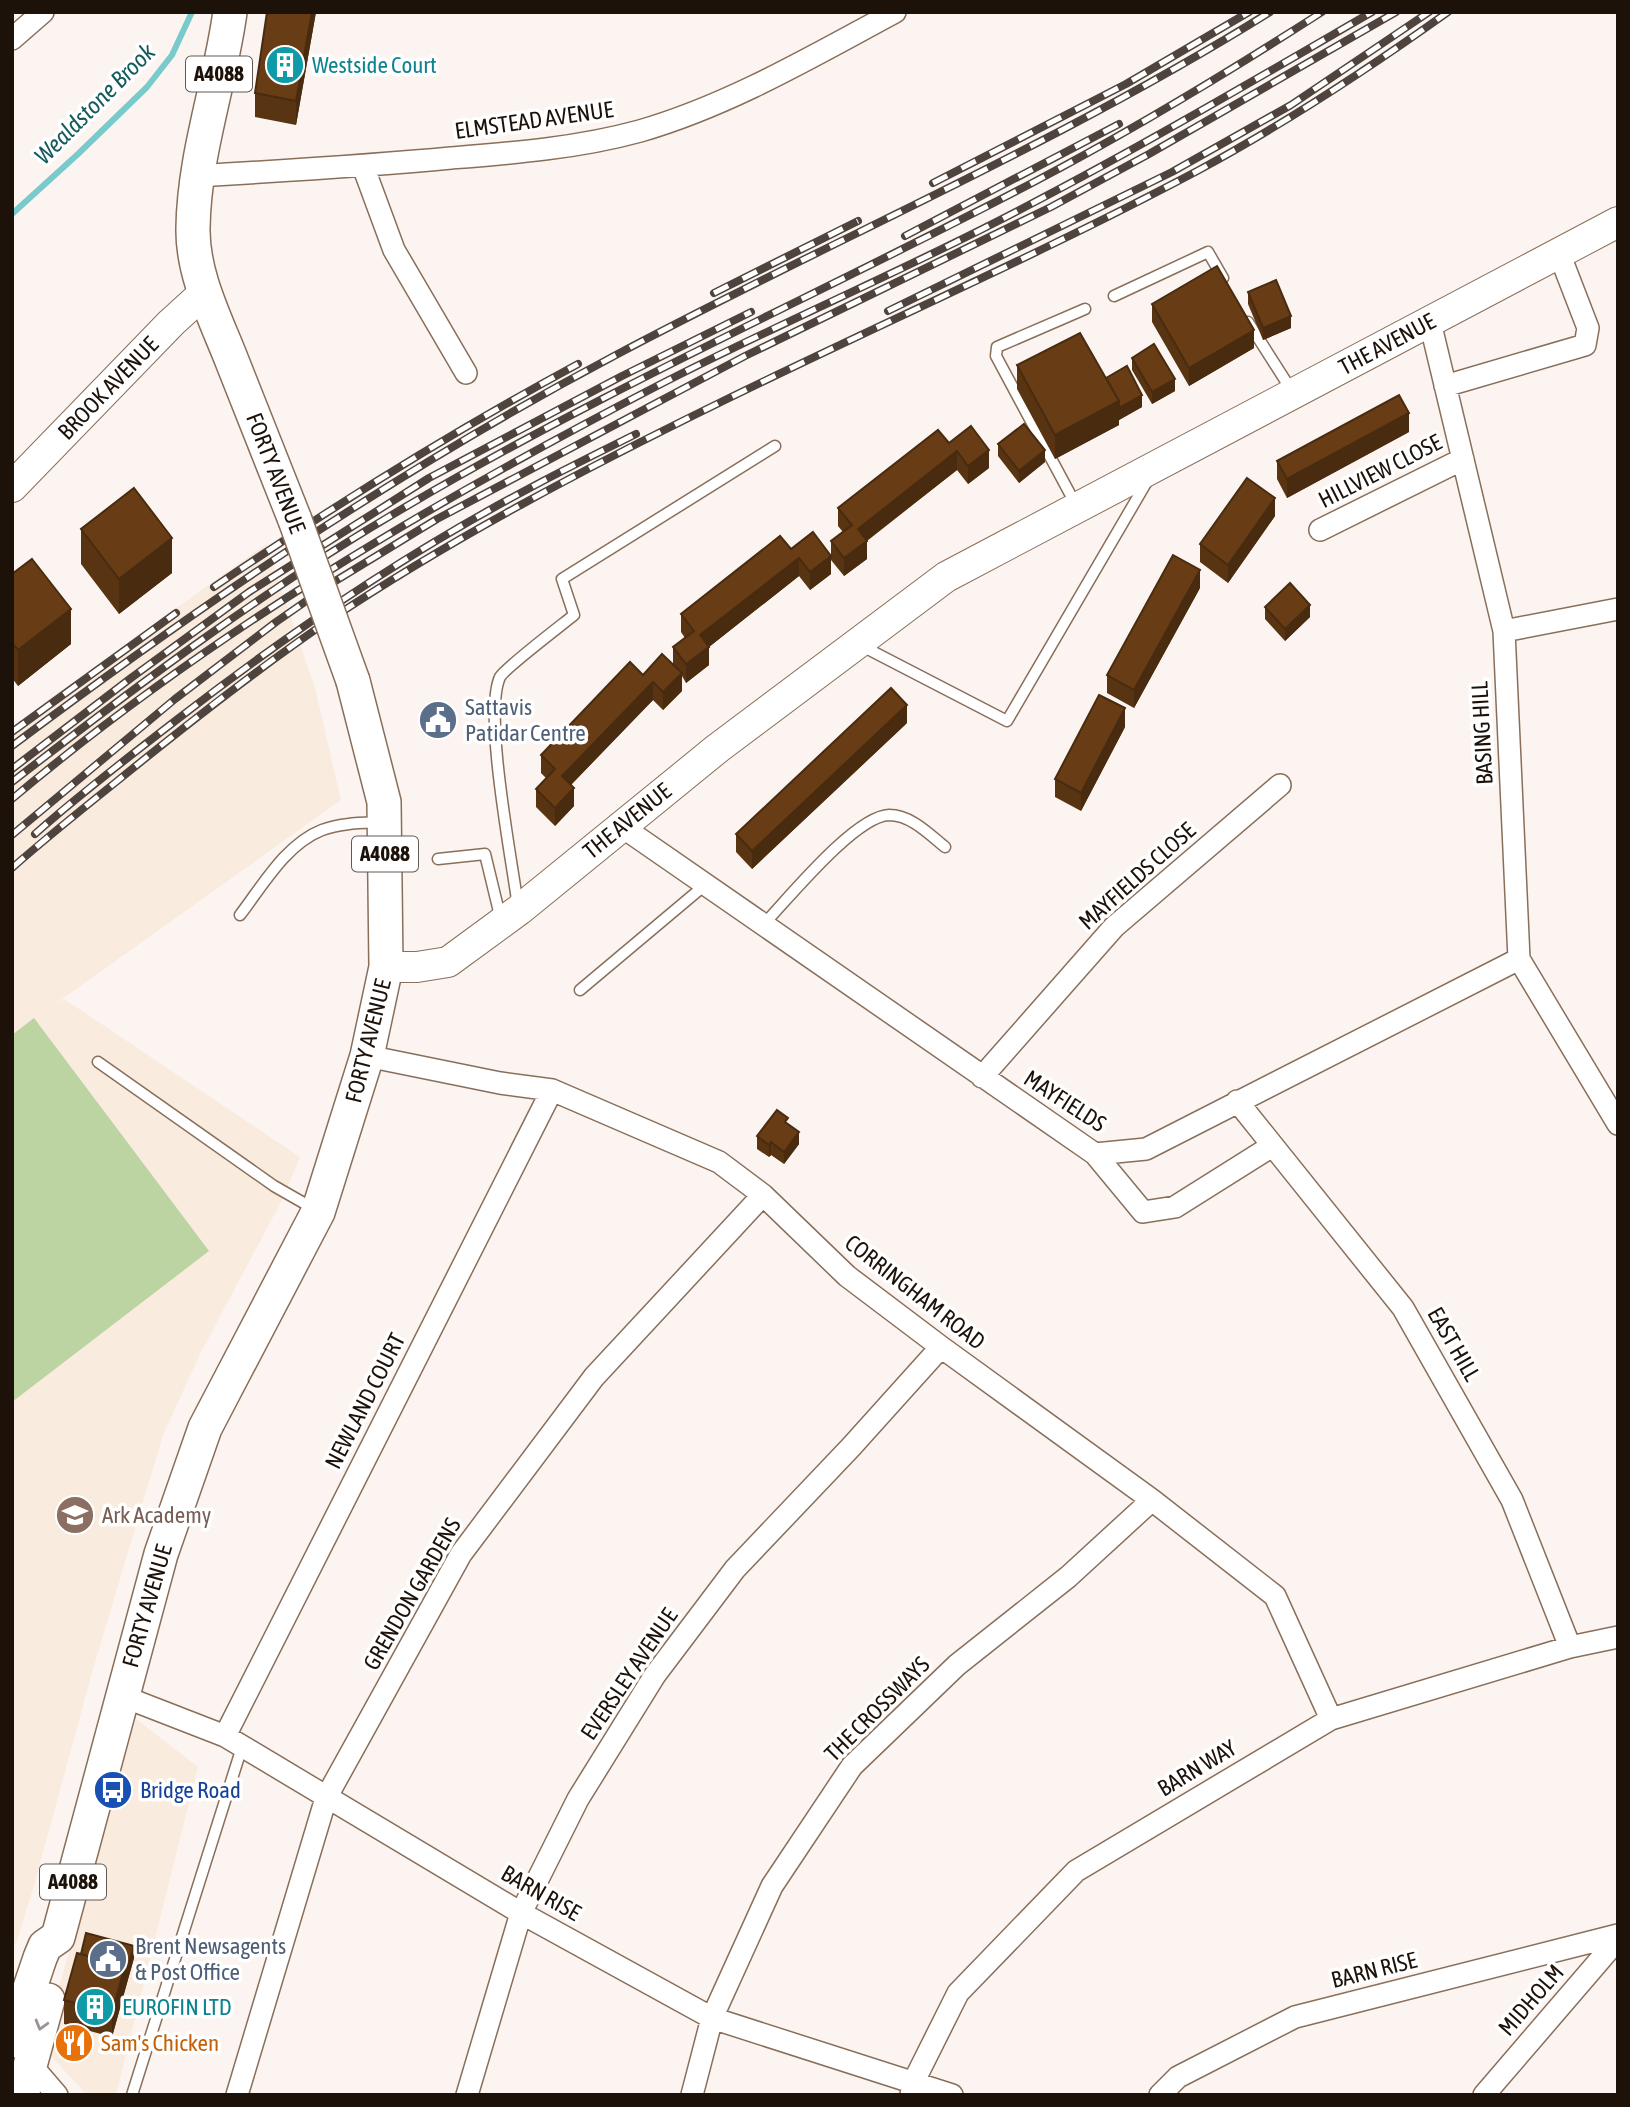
<svg xmlns="http://www.w3.org/2000/svg" width="1630" height="2107" viewBox="0 0 1630 2107" font-family="'Asap Condensed',sans-serif">
<rect width="100%" height="100%" fill="#fbf4f0"/>
<path fill="#faebdf" d="M266,544L315,688L341,800L51,1007L64,999L300,1157L282,1200L201,1352L163,1435L91,1676L33,1889L17,1940L12,1949V728L52,697Z
M136,1719L198,1767L116,2095H87L42,2046Z"/>
<path fill="#bcd4a1" d="M34,1018L209,1251L12,1402V1035Z"/>
<g fill="none" stroke-linecap="round" stroke-linejoin="round">
<path stroke="#79cacb" stroke-width="6" d="M12,214L78,154L147,87L172,55L192,12"/>
<g stroke="#896f5a" stroke-width="13">
<path id="lane" d="M1114,296L1208,252L1223,278
M1248,322L1292,391
M1076,505L996,356L997,347L1085,309
M862,646L1007,721L1149,478
M438,859L485,854L501,920
M518,907C512,860 483,714 500,677C505,668 563,624 574,615L562,579L775,446
M240,915C263,885 286,844 322,830C340,823 362,823 382,822
M763,925C788,899 855,816 889,815C911,815 929,834 945,847
M580,990L705,885
M98,1062L274,1186L316,1210
M132,2095L242,1747"/>
</g>
<g stroke="#896f5a" stroke-width="24">
<path id="street" d="M12,39L43,12
M363,166L394,250L466,373
M196,176C281,171 366,166 451,158C514,153 578,148 640,131C730,105 813,56 895,12
M1430,322L1504,631L1519,959L1618,1124
M1445,386L1585,345L1588,328L1559,253
M1320,530L1463,459
M1504,631L1618,609
M621,826L1095,1154L1146,1149L1519,959
M367,1056L500,1083L552,1090L719,1162L763,1195L847,1276L941,1347L1152,1500L1275,1596L1331,1719
M982,1077L1114,927L1280,785
M1237,1101L1403,1308L1512,1500L1570,1647
M1095,1154L1143,1212L1175,1207L1272,1146
M122,1696L225,1736L521,1913L712,2018L952,2095
M225,1736L552,1090
M26,2059L57,2095
M237,2095L326,1798L461,1554L594,1377L763,1195
M467,2095L521,1913L578,1799L655,1675L735,1569L851,1447L941,1347
M692,2095L712,2018L772,1886L852,1766L957,1665L1068,1577L1152,1500
M911,2095L913,2083L958,1993L1076,1871L1331,1719L1570,1647L1618,1637
M1160,2095L1178,2077L1295,2017L1618,1935
M1484,2095L1618,1939"/>
</g>
<g stroke="#896f5a" stroke-width="32">
<path id="secondary" d="M12,487L171,323L205,292
M386,967H417L448,962L519,910L718,748L946,577L1618,222"/>
</g>
<g stroke="#896f5a" stroke-width="36">
<path id="primary" d="M230,12C220,85 194,154 193,228C192,274 216,320 232,361C253,414 274,467 295,520
M12,2041L40,1958L45,1946L58,1937L161,1554L205,1428L318,1212L367,1056L386,967L384,802L353,681
M22,2095L48,2000"/>
</g>
<use href="#lane" stroke="#fff" stroke-width="10"/>
<use href="#street" stroke="#fff" stroke-width="21"/>
<use href="#secondary" stroke="#fff" stroke-width="30"/>
<use href="#primary" stroke="#fff" stroke-width="33"/>
<g stroke="#4e443d" stroke-width="8">
<path id="rail" d="M933,183L1126,84L1249,12
M905,236L1119,124
M714,293L858,221
M888,311L1172,172L1291,105L1429,12
M214,587C332,507 452,432 578,364
M12,732L176,613
M12,746C204,602 402,468 614,356C832,240 1060,143 1270,12
M12,769L131,678L249,592L429,478L622,376L751,312
M12,782C139,684 268,587 407,506C609,387 824,292 1032,183C1131,131 1227,73 1322,12
M12,799C208,634 431,503 657,386C779,323 906,270 1027,206C1144,145 1258,78 1372,12
M35,834C81,793 130,756 179,718C289,633 405,554 528,489C563,470 600,452 636,434
M12,835L175,699L276,622L332,583L437,519L745,356L1051,207L1149,154L1396,12
M12,868C46,838 81,810 116,782C186,725 257,669 331,619C454,537 588,467 721,402C880,324 1043,253 1199,170C1286,123 1368,69 1448,12"/>
</g>
<use href="#rail" stroke="#fff" stroke-width="5" stroke-dasharray="16" stroke-linecap="butt"/>
<g stroke="#896f5a" stroke-width="36" stroke-linecap="butt">
<path id="primary-bridge" d="M295,520L353,681"/>
</g>
<use href="#primary-bridge" stroke="#fff" stroke-width="33"/>
</g>
<path fill="#593412" d="M267,12H316L296,125L255,117V93Z
M1248,292L1291,328L1263,340L1248,304Z
M1152,304L1254,348L1189,386L1152,322Z
M1132,358L1175,391L1152,404L1132,370Z
M1017,365L1142,407L1119,420V425L1055,459L1017,389Z
M1409,432L1287,498L1277,479V461Z
M949,443L989,468L968,484L957,470L867,541V559L844,576L831,560V574L810,590L799,576L709,647V665L686,683L682,676V691L663,710L653,700L571,785L574,806L555,826L536,807V789L546,778L541,773V755L643,675L673,665V647L685,638L681,632V614L791,549L831,556V541L843,532L838,526V508Z
M998,444L1045,462L1019,483L998,456Z
M1275,516L1228,583L1200,562V544Z
M81,529L172,573L119,614L81,564Z
M12,574L71,644L18,686L12,678Z
M1200,588L1134,708L1107,693V675Z
M1265,607L1310,617L1285,641L1265,619Z
M907,723L752,869L736,852V834Z
M1125,727L1081,811L1055,797V779Z
M788,1123L799,1144L784,1164L771,1155L769,1157L757,1149V1136Z
M134,1958L112,2037L64,2024V2000Z"/>
<path fill="#492b0f" d="M312,12H316L296,125V101Z
M1291,316V328L1263,340V328Z
M1254,330V348L1189,386V368Z
M1175,379V391L1152,404V392Z
M1142,395V407L1119,420V425L1055,459V435L1119,401Z
M1409,413V432L1287,498V479Z
M989,450V468L968,484V466Z
M1045,450V462L1019,483V471Z
M957,451V470L858,547V529Z
M1275,498V516L1228,583V565Z
M172,538V573L119,614V579Z
M867,541V559L844,576V558Z
M831,556V574L810,590V572Z
M799,558V576L700,654V635Z
M1200,570V588L1134,708V690Z
M1310,605V617L1285,641V629Z
M71,609V644L18,686V650Z
M709,647V665L686,683V664Z
M682,673V691L663,710V692Z
M653,682V700L562,794V776Z
M907,705V723L752,869V851Z
M1125,708V727L1081,811V793Z
M574,788V806L555,826V808Z
M799,1132V1144L784,1164V1152Z
M771,1142V1155L769,1157V1145Z
M134,1946V1958L125,1990V1978Z
M125,1966V1990L112,2037V2013Z"/>
<path fill="#683d15" stroke="#492b0f" stroke-width="2" d="M267,12H312L296,101L255,93Z
M1217,266L1254,330L1189,368L1152,304Z
M1276,280L1291,316L1263,328L1248,292Z
M1080,333L1119,401L1055,435L1017,365Z
M1154,344L1175,379L1152,392L1132,358Z
M1127,366L1142,395L1119,408V401L1106,378Z
M1399,395L1409,413L1287,479L1277,461Z
M1024,424L1045,450L1019,471L998,444Z
M971,426L989,450L968,466L957,451L858,529L867,541L844,558L831,541L852,525L838,508L938,430L949,443Z
M1247,478L1275,498L1228,565L1200,544Z
M134,488L172,538L119,579L81,529Z
M813,532L831,556L810,572L799,558L700,635L709,647L686,664L673,647L694,631L681,614L780,536L791,549Z
M1173,555L1200,570L1134,690L1107,675Z
M32,559L71,609L18,650L12,643V574Z
M1290,583L1310,605L1285,629L1265,607Z
M662,654L682,673L663,692L653,682L562,776L574,788L555,808L536,789L555,769L541,755L630,662L643,675Z
M891,688L907,705L752,851L736,834Z
M1099,695L1125,708L1081,793L1055,779Z
M777,1110L788,1118L785,1122L799,1132L784,1152L771,1142L769,1145L757,1136Z
M86,1933L134,1946L125,1978V1966L81,1954Z
M77,1953L125,1966L112,2013L64,2000Z"/>
<defs><path id="oneway-chevron" d="M-2-3.5L2.5 0L-2 3.5" fill="none" stroke-width="1.6" stroke-linecap="round" stroke-linejoin="round" transform="scale(1.75)"/></defs>
<use stroke="#999491" href="#oneway-chevron" transform="translate(41 2025) rotate(106)"/>
<defs>
<g id="building-disc" transform="scale(2.0125)"><circle r="9.5" fill="#0f9aa8" stroke="#fff"/><path d="M-4-6H4V6H1V3H-1V6H-4ZM-2.5-4.3h1.7v1.8h-1.7ZM.8-4.3h1.7v1.8H.8ZM-2.5-1h1.7V.8h-1.7ZM.8-1h1.7V.8H.8Z" fill="#fff"/></g>
<g id="civic-disc" transform="scale(2.0125)"><circle r="9.5" fill="#5c6f8a" stroke="#fff"/><path d="M-.6-6.5H3V-4.5H.6V-3L4-1V1h2V6H-6V1h2V-1L-.6-3ZM-1.2 2.5V6h2.4V2.5Z" fill="#fff"/></g>
<g id="school-disc" transform="scale(2.0125)"><circle r="9.5" fill="#8d6e63" stroke="#fff"/><path d="M0-5L7-2L0 1L-7-2ZM-4 1L0 2.5L4 1V4Q0 6-4 4Z" fill="#fff"/></g>
<g id="bus-disc" transform="scale(2.0125)"><circle r="9.5" fill="#1a4fb4" stroke="#fff"/><path d="M-5-6H5V4H4V6H2V4H-2V6H-4V4H-5ZM-3.5-4V0h7V-4ZM-3.5 1.2v1.5H-2V1.2ZM2 1.2v1.5H3.5V1.2Z" fill="#fff"/></g>
<g id="restaurant-disc" transform="scale(2.0125)"><circle r="9.5" fill="#e8710a" stroke="#fff"/><path d="M-5-6h1v4h1v-4h1v4h1v-4h1v5L-1.5 .5V6h-2V.5L-5-1ZM5-6V6H3V1.5H1.5Q1.5-4 5-6Z" fill="#fff"/></g>
</defs>
<g fill-rule="evenodd">
<use href="#building-disc" x="285" y="65"/>
<use href="#civic-disc" x="438" y="720"/>
<use href="#school-disc" x="75" y="1515"/>
<use href="#bus-disc" x="113" y="1790"/>
<use href="#civic-disc" x="108" y="1959"/>
<use href="#building-disc" x="95" y="2007"/>
<use href="#restaurant-disc" x="74" y="2043"/>
</g>
<g text-anchor="middle" stroke-width="7" stroke-linejoin="round" paint-order="stroke">
<g fill="#fff" stroke="#605954" stroke-width="2">
<rect x="186" y="56.5" width="66" height="35" rx="5"/>
<rect x="352" y="836.5" width="66" height="35" rx="5"/>
<rect x="40" y="1864.5" width="66" height="35" rx="5"/>
</g>
<g font-size="21" font-weight="bold" fill="#1c120a">
<text x="219" y="81">A4088</text>
<text x="385" y="861">A4088</text>
<text x="73" y="1889">A4088</text>
</g>
<g font-size="23" fill="#0d838f" stroke="#fff" text-anchor="start">
<text x="312" y="73">Westside Court</text>
<text x="122" y="2015">EUROFIN LTD</text>
</g>
<g font-size="23" fill="#1c120a" stroke="#fff">
<text transform="translate(534 120) rotate(-8)" y="8">ELMSTEAD AVENUE</text>
<text transform="translate(1387 344) rotate(-28)" y="8">THE AVENUE</text>
<text transform="translate(108 388) rotate(-46)" y="8">BROOK AVENUE</text>
<text transform="translate(1380 471) rotate(-27)" y="8">HILLVIEW CLOSE</text>
<text transform="translate(276 473) rotate(69)" y="8">FORTY AVENUE</text>
<text transform="translate(1482 733) rotate(-93)" y="8">BASING HILL</text>
<text transform="translate(627 821) rotate(-39)" y="8">THE AVENUE</text>
<text transform="translate(1137 876) rotate(-42)" y="8">MAYFIELDS CLOSE</text>
<text transform="translate(368 1041) rotate(-76)" y="8">FORTY AVENUE</text>
<text transform="translate(1065 1101) rotate(33)" y="8">MAYFIELDS</text>
<text transform="translate(915 1292) rotate(38)" y="8">CORRINGHAM ROAD</text>
<text transform="translate(1454 1344) rotate(60)" y="8">EAST HILL</text>
<text transform="translate(365 1401) rotate(-63)" y="8">NEWLAND COURT</text>
<text transform="translate(412 1594) rotate(-60)" y="8">GRENDON GARDENS</text>
<text transform="translate(147 1606) rotate(-74)" y="8">FORTY AVENUE</text>
<text transform="translate(629 1674) rotate(-56)" y="8">EVERSLEY AVENUE</text>
<text transform="translate(877 1709) rotate(-45)" y="8">THE CROSSWAYS</text>
<text transform="translate(1197 1768) rotate(-31)" y="8">BARN WAY</text>
<text transform="translate(541 1893) rotate(30)" y="8">BARN RISE</text>
<text transform="translate(1374 1970) rotate(-14)" y="8">BARN RISE</text>
<text transform="translate(1531 2000) rotate(-49)" y="8">MIDHOLM</text>
</g>
<g font-size="23" fill="#4e5e75" stroke="#fff" text-anchor="start">
<text x="465" y="715">Sattavis<tspan x="465" dy="26">Patidar Centre</tspan></text>
<text x="135" y="1954">Brent Newsagents<tspan x="135" dy="26">&amp; Post Office</tspan></text>
</g>
<g font-size="23" fill="#785e54" stroke="#fff" text-anchor="start">
<text x="102" y="1523">Ark Academy</text>
</g>
<g font-size="23" fill="#164399" stroke="#fff" text-anchor="start">
<text x="140" y="1798">Bridge Road</text>
</g>
<g font-size="23" fill="#c56008" stroke="#fff" text-anchor="start">
<text x="101" y="2051">Sam's Chicken</text>
</g>
<g font-size="24" font-style="italic" fill="#155b5c" stroke="#fff">
<text transform="translate(95 104) rotate(-45)" y="8">Wealdstone Brook</text>
</g>
</g>
<rect width="1630" height="2107" fill="none" stroke="#1c120a" stroke-width="28"/>
</svg>
